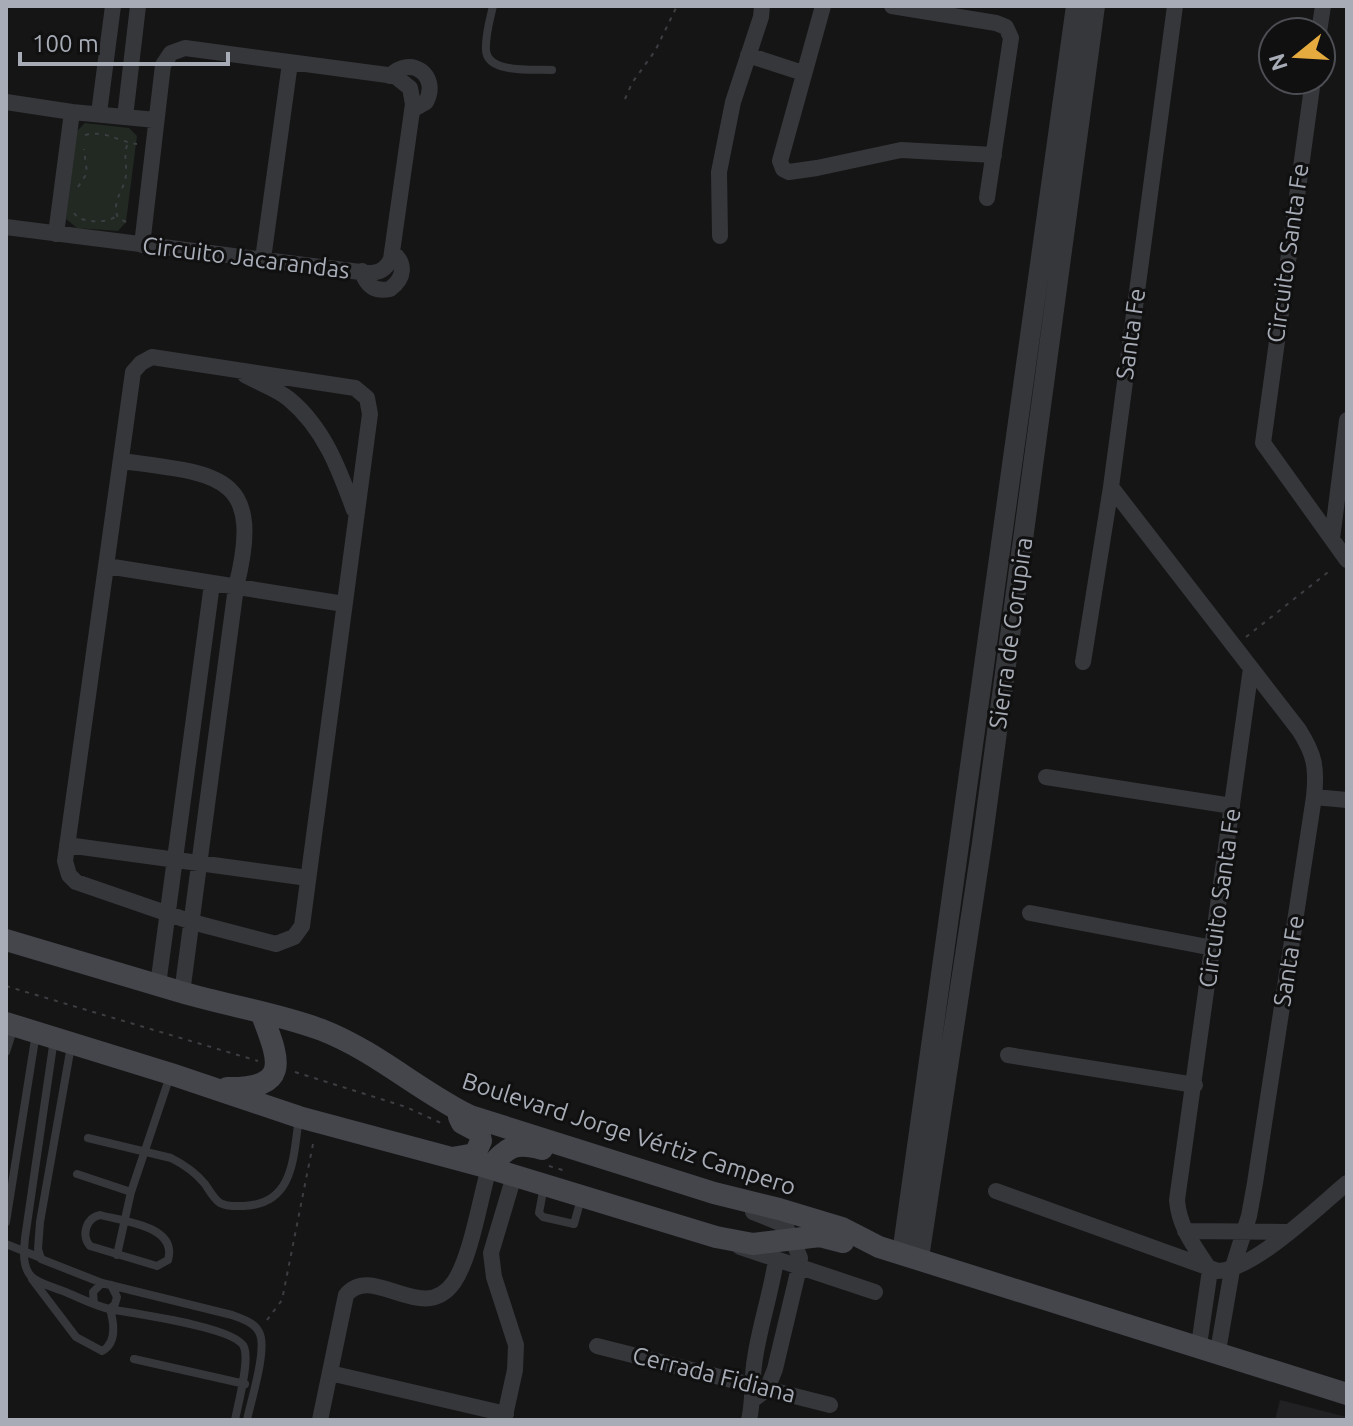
<svg xmlns="http://www.w3.org/2000/svg" width="1353" height="1426" viewBox="0 0 1353 1426" font-family="Ubuntu,sans-serif">
<rect width="100%" height="100%" fill="#151516"/>
<path fill="#212123" d="M1280,1400L1347,1417V1420H1275Z"/>
<path fill="#212922" d="M85,123L129,128L137,136L126,222L118,231L77,228L66,219L77,131Z"/>
<g fill="none" stroke-linecap="round" stroke-linejoin="round">
<path stroke="#3c3e42" stroke-width="2" stroke-dasharray="4 6" stroke-linecap="butt" d="M625,99L632,83L655,51L677,6
M85,135C106,130 116,141 137,144
M78,187L87,173L84,149
M74,213L78,218C92,222 104,224 117,216
M126,222L118,218C111,201 124,191 126,175C127,163 123,154 128,143
M1246,637L1332,569
M6,986L258,1061
M295,1072L406,1107L443,1124
M549,1166L566,1171
M267,1320L282,1300L314,1139"/>
<path stroke="#36373b" stroke-width="8" d="M493,6C490,19 485,36 486,50C487,74 534,69 552,70
M54,1039L25,1238C24,1250 22,1265 30,1275C36,1283 53,1287 63,1291C78,1297 93,1305 109,1309C131,1313 237,1327 244,1347C250,1361 238,1404 235,1420
M71,1046L40,1222L38,1249L41,1259L102,1283L232,1315C242,1319 254,1322 259,1332C268,1348 251,1400 247,1420
M6,1052L14,1027
M88,1138L171,1158C183,1164 196,1173 205,1184C209,1190 214,1199 220,1203C227,1207 236,1206 244,1206C295,1204 293,1156 299,1118
M77,1174L131,1192
M544,1186L539,1213L543,1217L574,1224L581,1199
M100,1215C123,1221 178,1226 168,1260L157,1266L90,1246C81,1235 86,1218 100,1215Z
M6,1222L36,1033
M6,1244L41,1258
M117,1255L131,1192L170,1076
M32,1279L76,1337L102,1351C117,1343 114,1323 110,1309L115,1304L117,1297L111,1285
M94,1304L93,1292L102,1283
M134,1359L245,1384"/>
<path stroke="#36373b" stroke-width="16" d="M823,6L780,161L783,169L789,172L817,168L901,150L994,155
M892,6L996,23L1006,27L1011,38L987,198
M1319,32L1323,6
M748,55L803,73
M390,76C411,54 440,76 426,102L412,110
M1313,80L1263,443L1347,560
M6,102L72,112L156,120
M99,113L113,6
M125,117L138,6
M6,227L368,273C380,273 386,269 391,259L413,104L410,88L395,76L185,48L171,53L163,65L142,245
M56,234L72,112
M720,236L719,172L733,102L761,17L762,6
M263,259L290,63
M362,271C366,286 375,292 390,289C405,278 406,263 392,252
M152,357L355,388L367,398L370,414L302,926L294,937L276,944L192,922L76,882L69,875L65,861L133,372L141,363Z
M245,375C259,383 277,389 289,399C324,428 339,469 354,510
M122,461C218,474 265,473 236,587L182,993
M1111,487L1299,730C1315,755 1317,768 1314,797L1255,1183L1249,1216L1232,1270L1218,1351
M1332,539L1347,420
M107,566L344,604
M1083,662L1111,487L1175,6
M1046,777L1232,806
M1314,797L1347,800
M67,845L308,878
M1030,913L1213,948
M158,985L212,584
M1008,1055L1195,1085
M996,1191L1218,1271C1254,1270 1318,1207 1347,1183
M753,1212L785,1225L796,1248L800,1258L799,1268L775,1369L767,1389L754,1399
M1185,1231L1287,1232
M740,1247L875,1292
M1199,1345L1210,1270C1195,1247 1179,1228 1177,1200L1251,668
M597,1346L830,1405
M330,1373L506,1414
M320,1420L346,1295C373,1262 423,1327 454,1282C471,1257 480,1199 489,1168
M504,1420L515,1370L516,1345L494,1277L491,1253L514,1176
M749,1420C754,1399 751,1380 755,1358C760,1325 771,1293 776,1260"/>
<path stroke="#36373b" stroke-width="20" d="M902,1254L1076,6
M919,1258L982,843L1095,6"/>
<path stroke="#44464b" stroke-width="22" d="M6,940C64,957 123,975 181,992C228,1006 277,1013 322,1030C376,1051 419,1091 470,1116L714,1193L779,1209L842,1228L879,1247L1347,1394
M6,1023L171,1074L299,1117L489,1168L716,1237L753,1244L820,1236L843,1242
M227,1088C295,1089 277,1056 261,1012
M452,1158L475,1154L481,1141L479,1132L462,1123L459,1117
M489,1168C507,1147 515,1141 542,1149"/>
</g>
<g text-anchor="middle" stroke-width="6" stroke-linejoin="round" paint-order="stroke">
<g font-size="24" fill="#a7acb6" stroke="#101011">
<text transform="translate(1288 253) rotate(-82)" y="8">Circuito Santa Fe</text>
<text transform="translate(246 258) rotate(7)" y="8">Circuito Jacarandas</text>
<text transform="translate(1131 334) rotate(-82)" y="8">Santa Fe</text>
<text transform="translate(1011 633) rotate(-82)" y="8">Sierra de Corupira</text>
<text transform="translate(1220 898) rotate(-82)" y="8">Circuito Santa Fe</text>
<text transform="translate(1289 961) rotate(-81)" y="8">Santa Fe</text>
<text transform="translate(629 1134) rotate(18)" y="8">Boulevard Jorge Vértiz Campero</text>
<text transform="translate(714 1375) rotate(14)" y="8">Cerrada Fidiana</text>
</g>
</g>
<rect width="1353" height="1426" fill="none" stroke="#a7acb6" stroke-width="16"/>
<g transform="translate(1297 56) rotate(252)"><circle r="38" fill="#101011" stroke="#4c4e53" stroke-width="2"/>
<path d="M0-6L14 30L0 20L-14 30Z" fill="#e5ab3e"/>
<text y="-12" font-size="22" font-weight="bold" text-anchor="middle" fill="#a7acb6">N</text>
</g>
<path d="M20 52v12h208v-12" fill="none" stroke="#a7acb6" stroke-width="4"/>
<text x="32" y="52" font-size="24" fill="#a7acb6" stroke="#101011" stroke-width="6" paint-order="stroke">100 m</text>
</svg>
